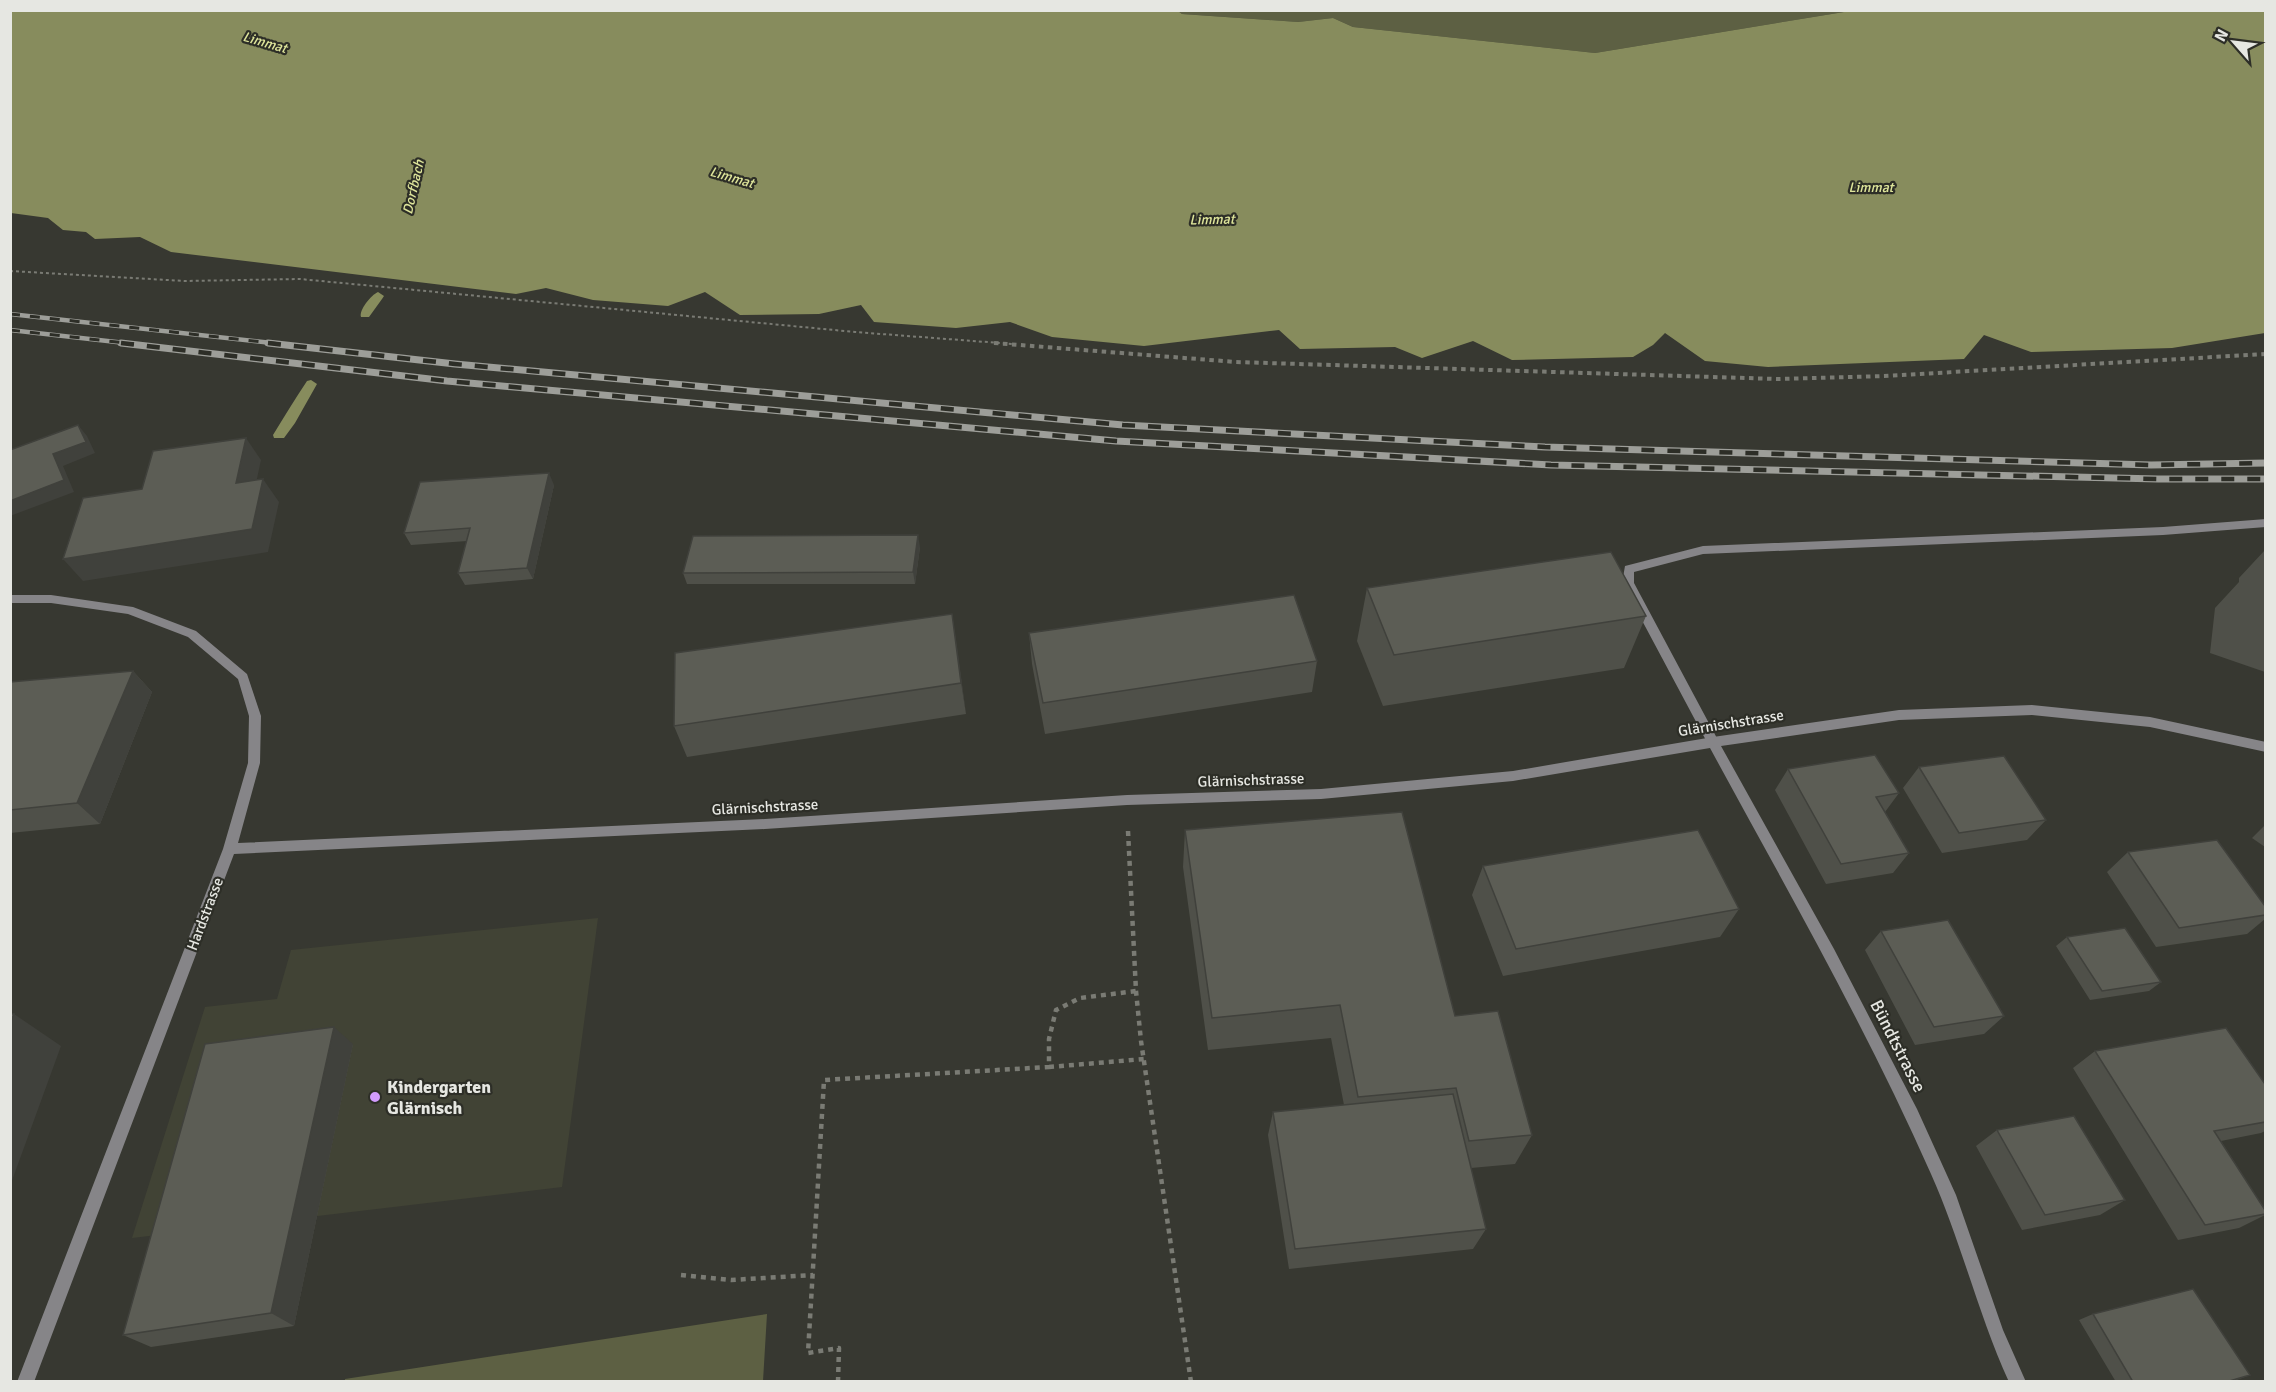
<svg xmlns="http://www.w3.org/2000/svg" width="2276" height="1392" viewBox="0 0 2276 1392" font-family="Signika,sans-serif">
<rect width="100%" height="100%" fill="#373831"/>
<path fill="#414335" d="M598,918L562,1187L132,1238L205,1007L277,999L291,950Z"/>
<path fill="#5d6043" d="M1178,11H1850L1595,53L1353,27L1333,18L1298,22L1182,14Z
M767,1314L763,1381H345V1379Z"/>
<path fill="#878c5d" d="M1178,11L1182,14L1298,22L1333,18L1353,27L1595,53L1850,11H2265V333L2172,348L2031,352L1984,335L1964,359L1768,367L1705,361L1665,333L1653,345L1633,357L1512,360L1473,341L1422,358L1395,347L1300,349L1279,330L1144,346L1052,337L1010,322L956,328L874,322L861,305L819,314L740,315L705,292L668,306L593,300L546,288L516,294L171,252L140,237L95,239L86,232L63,230L48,218L11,213V11Z"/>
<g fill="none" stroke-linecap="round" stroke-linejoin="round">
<path fill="#878c5d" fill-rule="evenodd" d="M378,292L384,296L382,299L369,317H361C359,310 371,295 378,292Z
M311,380L317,384L295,423L284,438H274L273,435C284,417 295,399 307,381Z"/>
<path stroke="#7a7b74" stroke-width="2" stroke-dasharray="3 3" stroke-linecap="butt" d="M10,271L185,281L300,279L855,332L1013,344"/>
<path stroke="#7a7b74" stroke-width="4" stroke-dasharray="4.5 4.5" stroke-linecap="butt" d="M994,343L1236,362L1777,379L1884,376L2266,354"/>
<path stroke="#7a7b74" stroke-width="4.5" stroke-dasharray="5 5" stroke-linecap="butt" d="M1128,831L1136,991L1141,1041L1191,1382
M1049,1067L1144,1059
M681,1275L731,1280L813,1275
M838,1382L839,1348L808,1353L824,1080L1049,1067V1039L1056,1010L1080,998L1136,991"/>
<path fill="#868588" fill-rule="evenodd" d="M2266,519V527L2163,535L1703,554L1634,572V583L1719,742L1717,746H1709L1622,583L1625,566L1703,546L2163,527Z"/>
<path fill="#868588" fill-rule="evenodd" d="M10,595H51L133,607L196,631L247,674L261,716L260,763L238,843L765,819L1127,795L1321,789L1513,771L1713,737L1899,710L2032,705L2150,717L2266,742V752L2150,727L2032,715L1899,720L1721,746L1834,949L1917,1109L1956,1195L2003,1330L2026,1382H2009C1978,1314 1961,1241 1931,1174C1866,1027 1786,888 1710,748L1513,781L1321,799L1127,805L765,829L234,854L34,1382H17L223,849L248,763L249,716L238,679L188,637L128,614L51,603H10Z"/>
<g stroke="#9d9e99" stroke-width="4.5">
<path id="rail-far1" d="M10,314L281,344
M10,330L134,344"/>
</g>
<g stroke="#9d9e99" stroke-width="7">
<path id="rail" d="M121,343L447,381L1116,441L1551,465L2158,479H2266
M268,343L455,364L1123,425L1545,447L2151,465L2266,463"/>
</g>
<use href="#rail-far1" stroke="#2d2e27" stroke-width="3" stroke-dasharray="10" stroke-linecap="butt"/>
<use href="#rail" stroke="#2d2e27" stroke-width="4.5" stroke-dasharray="13" stroke-linecap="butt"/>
</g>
<path fill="#4f5049" d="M554,485L533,579L465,585L458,573L467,541L411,545L404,533Z
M920,547L915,584H687L683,573Z
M2265,550V672L2210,653L2215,608L2239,582V578Z
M1367,588L1646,616L1624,668L1383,706L1357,641Z
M952,614L966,714L687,757L674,726Z
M1029,633L1317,661L1312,692L1045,734L1032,664Z
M133,671L152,692L100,824L10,833V682Z
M1919,767L2046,820L2027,840L1942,853L1903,788Z
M1788,769L1899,793L1885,812L1909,853L1893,873L1826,884L1775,790Z
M2265,825V847L2252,838Z
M1185,830L1455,1016L1532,1135L1515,1164L1471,1168L1486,1229L1473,1249L1289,1269L1268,1135L1273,1112L1344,1105L1331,1038L1208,1050L1183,867Z
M2128,852L2265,906V919L2247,934L2156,947L2107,872Z
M1483,866L1739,909L1720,937L1503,976L1472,895Z
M1881,931L2004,1016L1984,1034L1915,1045L1865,950Z
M2067,937L2161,982L2149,991L2090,1000L2056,946Z
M353,1044L294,1326L151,1347L123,1335Z
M2095,1051L2265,1084V1131L2261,1133L2221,1141L2265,1210V1215L2239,1228L2178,1240L2073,1068Z
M1997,1130L2125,1200L2100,1215L2022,1230L1976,1146Z
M2093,1314L2250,1375L2231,1382H2116L2079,1320Z"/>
<path fill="#40413c" d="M78,425L87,436L95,453L63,466L74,492L10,516V501L53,454Z
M246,438L261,460L251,506L236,483Z
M549,473L554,485L533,579L527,568Z
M263,479L279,502L268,552L83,581L63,559Z
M918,535L920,547L915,584L913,572Z
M952,614L957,646L966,714L961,683Z
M133,671L152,692L100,824L77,803Z
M14,1014L61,1046L10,1186V1023Z
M334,1027L353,1044L294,1326L271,1313Z"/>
<path fill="#5c5d55" stroke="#40413c" stroke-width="1.5" d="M78,425L86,442L53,454L64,480L10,501V450Z
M246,438L236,483L263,479L252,529L63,559L83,498L142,489L153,451Z
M549,473L527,568L458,573L470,528L404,533L420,482Z
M918,535L913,572L683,573L693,536Z
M1611,552L1646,616L1394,655L1367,588Z
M1294,595L1317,661L1043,703L1029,633Z
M952,614L961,683L674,726L675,653Z
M133,671L77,803L10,810V682Z
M1875,755L1899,793L1876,797L1909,853L1841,864L1788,769Z
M2004,756L2046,820L1959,833L1919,767Z
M1402,812L1455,1016L1498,1011L1532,1135L1469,1141L1456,1088L1358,1097L1340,1005L1212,1018L1185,830Z
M1698,830L1739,909L1516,949L1483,866Z
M2217,840L2265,906V915L2179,928L2128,852Z
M1948,920L2004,1016L1934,1027L1881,931Z
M2125,928L2161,982L2102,991L2067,937Z
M10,1014H14L10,1023Z
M334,1027L271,1313L123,1335L205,1044Z
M2226,1028L2265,1084V1122L2214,1131L2265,1210V1214L2205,1225L2095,1051Z
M1453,1094L1486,1229L1295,1249L1273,1112Z
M2074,1116L2125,1200L2045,1215L1997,1130Z
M2193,1289L2250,1375L2226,1382H2133L2093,1314Z"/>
<circle fill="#d29cfd" stroke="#2d2e27" stroke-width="2" cx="375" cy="1097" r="6"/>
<g text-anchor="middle" stroke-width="4.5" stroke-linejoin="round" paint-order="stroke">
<g font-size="14" font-style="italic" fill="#dfe69b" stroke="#2d2e27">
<text transform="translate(265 42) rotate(16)" y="5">Limmat</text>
<text transform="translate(732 177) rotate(16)" y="5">Limmat</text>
<text transform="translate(413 187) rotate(-77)" y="5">Dorfbach</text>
<text x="1871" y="192">Limmat</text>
<text transform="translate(1212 219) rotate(-1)" y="5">Limmat</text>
</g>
<g font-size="15" fill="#e6e7e2" stroke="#2d2e27">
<text transform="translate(1731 723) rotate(-9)" y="5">Glärnischstrasse</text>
<text transform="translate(1251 780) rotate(-2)" y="5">Glärnischstrasse</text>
<text transform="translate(765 807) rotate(-3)" y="5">Glärnischstrasse</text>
<text transform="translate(205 914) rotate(-69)" y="5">Hardstrasse</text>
</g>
<g font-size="18" fill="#e6e7e2" stroke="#2d2e27">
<text transform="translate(1898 1046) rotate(63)" y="6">Bündtstrasse</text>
</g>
<g font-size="18" font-weight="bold" fill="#e6e7e2" stroke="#2d2e27" text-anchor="start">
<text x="387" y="1093">Kindergarten<tspan x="387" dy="21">Glärnisch</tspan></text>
</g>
</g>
<rect width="2276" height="1392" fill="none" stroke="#e6e7e2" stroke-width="24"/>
<g transform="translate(2234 42) rotate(298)" stroke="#2d2e27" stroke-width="4.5" paint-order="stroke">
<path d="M0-4.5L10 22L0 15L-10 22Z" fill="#e6e7e2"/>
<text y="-9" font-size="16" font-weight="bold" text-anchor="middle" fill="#e6e7e2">N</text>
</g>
</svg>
